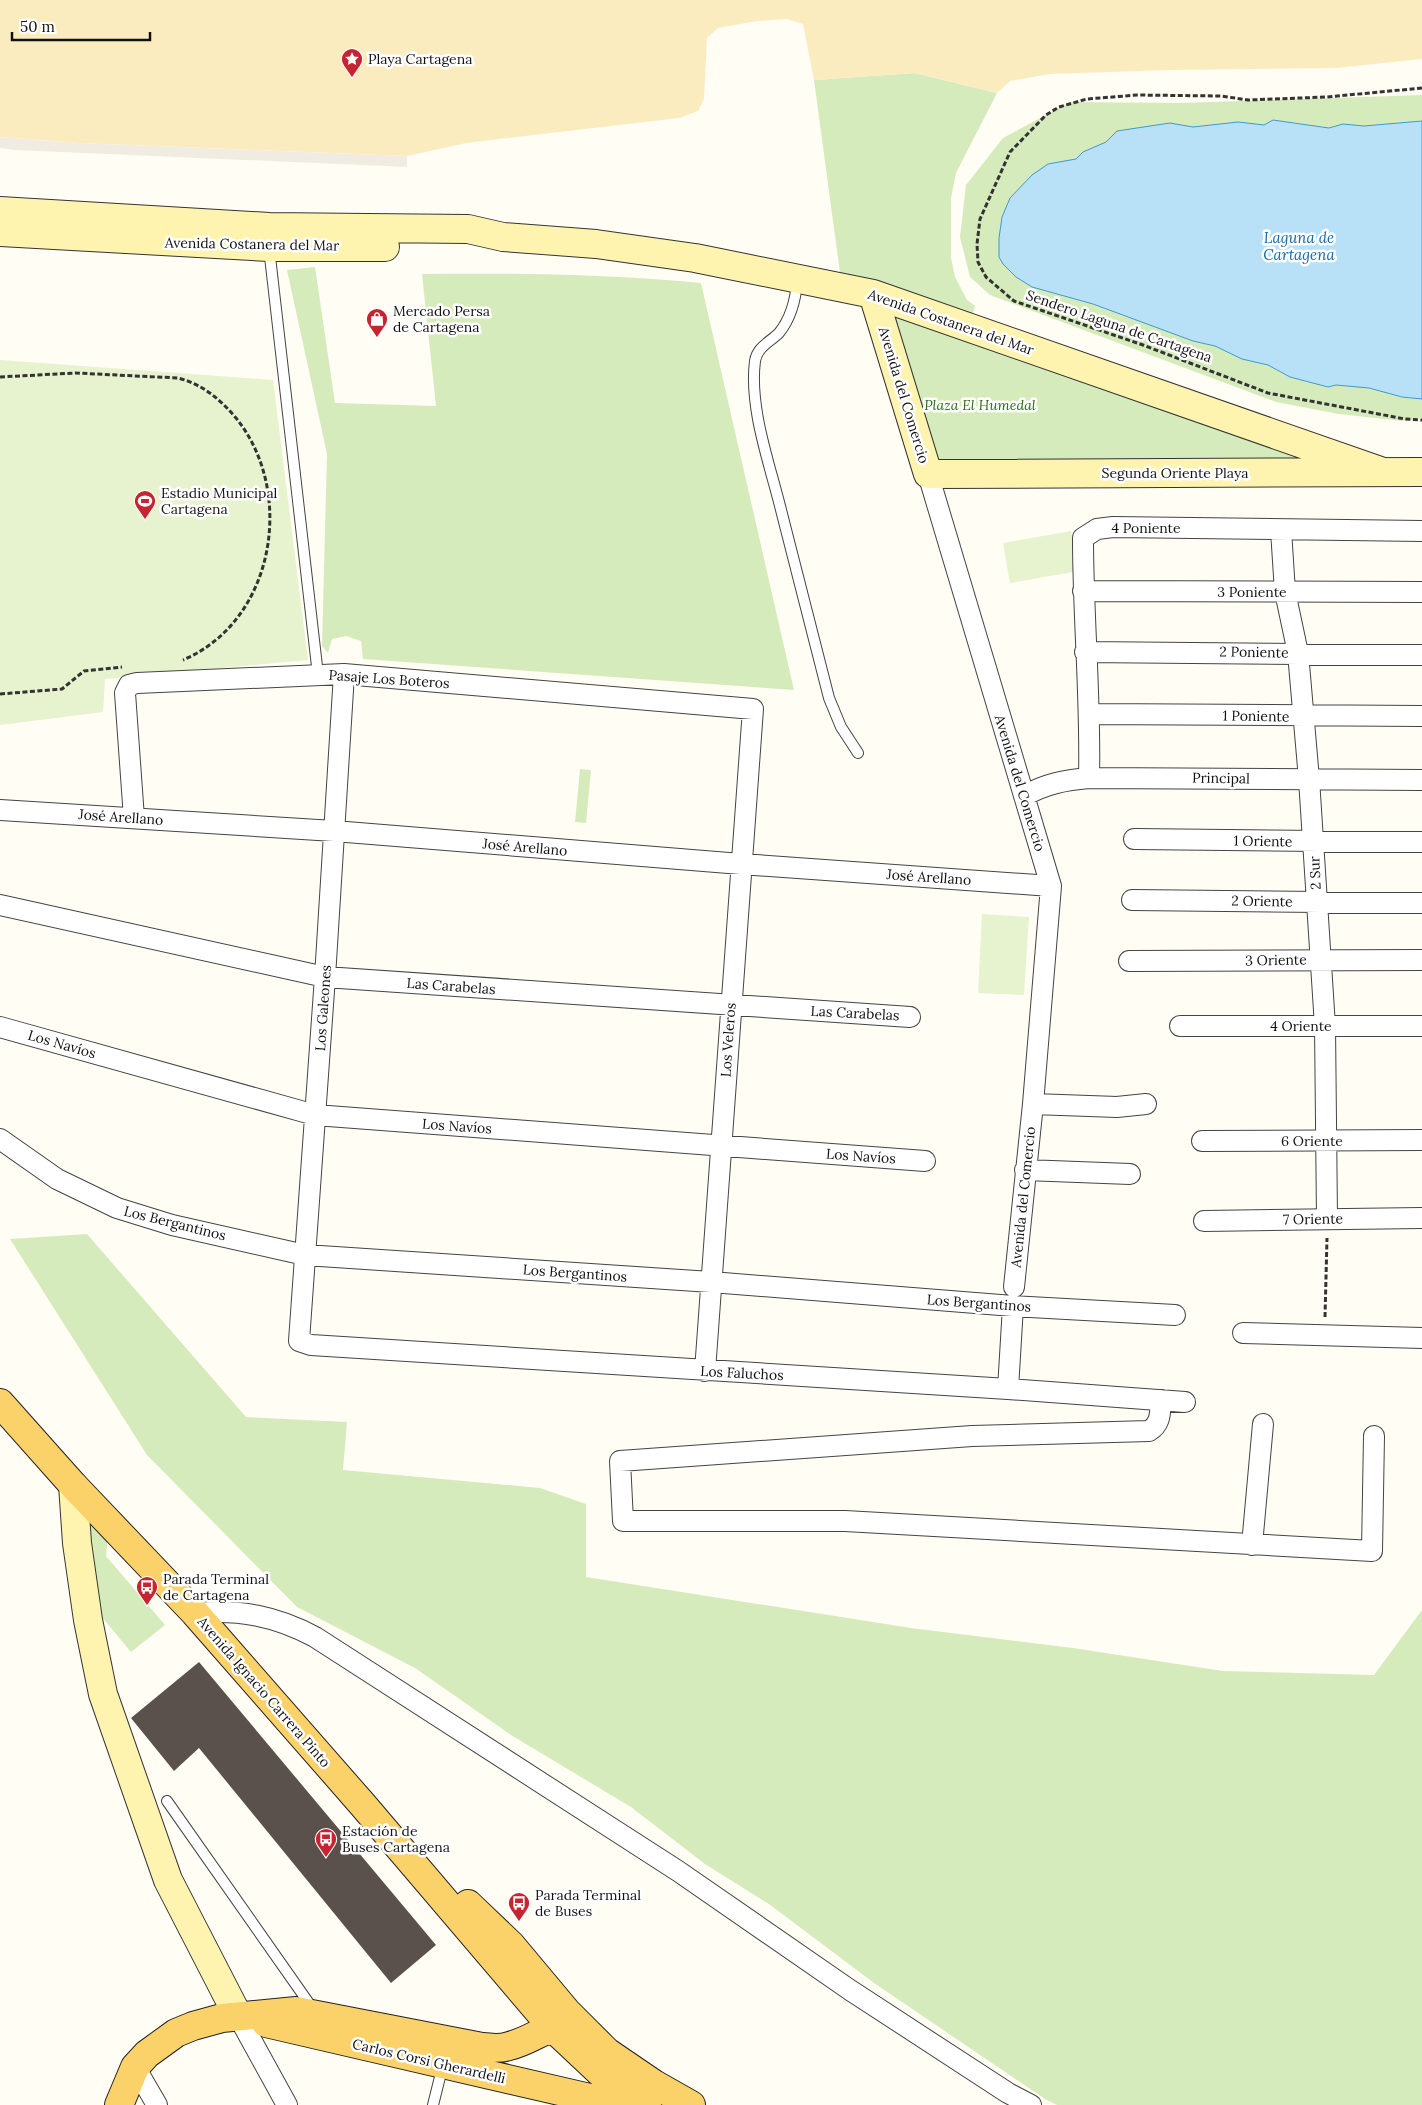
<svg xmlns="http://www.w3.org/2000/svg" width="1422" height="2105" viewBox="0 0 1422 2105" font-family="Lora,serif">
<rect width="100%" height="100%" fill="#fffdf4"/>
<path fill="#d6ebbc" d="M915,73L997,93L956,173L951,198V258L955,277L967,300L975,306L972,317L840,273L814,80Z
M1422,95V418L1402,421L1339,414L1276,402L990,295L970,277L960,237L966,185L1003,138L1070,102L1181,103Z
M315,267L335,403L436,406L422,274C515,273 608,274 701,283L794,690L363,659L361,641L346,636L332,639L328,653L322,646L327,454L287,270Z
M893,315L1308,459L937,461Z
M580,769L591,770L586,823L575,822Z
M87,1234L246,1417L347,1422L343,1470L540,1488L586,1504V1577L911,1628L1073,1648L1223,1671L1374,1675L1422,1610V2105H1057L1045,2099L874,1983L769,1904L705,1864L631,1807L511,1735L415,1668L297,1607L147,1455L10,1239Z
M87,1523L108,1535L106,1556L165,1625L131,1652L91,1604Z"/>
<path fill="#fbecc0" d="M0,0H1422V59L1336,68L1170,70L1050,74L1010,81L997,93L915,73L814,80L803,24L787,19L757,21L718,28L707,38L704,99L698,111L679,118L466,143L407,156L78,143L0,137Z"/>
<path fill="#e7f2ce" d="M0,360L273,380L308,660L105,679L103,712L0,725Z
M1071,531L1078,571L1010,583L1003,543Z
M982,914L1029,917L1024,995L978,993Z"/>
<path fill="#f1ece1" d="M0,137L78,143L407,156V167L15,150L0,148Z"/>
<path fill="#b8e1f7" stroke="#3d9ad0" d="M1273,120L1329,128L1343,124L1364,126L1422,121V399L1402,397L1369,388L1336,385L1328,387L1290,377L1268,365L1242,359L1215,346L1193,341L1093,304L1032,287L1016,277L1003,264L999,257V238L1002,217L1010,198L1032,175L1048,164L1076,159L1083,152L1106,142L1117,131L1170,123L1193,127L1238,122L1264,125Z"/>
<path fill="#5a514c" d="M199,1662L436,1945L391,1983L199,1748L174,1771L131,1718Z"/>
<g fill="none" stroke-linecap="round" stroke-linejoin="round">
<g stroke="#444" stroke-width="12">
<path id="lane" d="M269,248L318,675
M797,280C796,298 791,318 779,333C770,342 757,347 755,361C749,407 769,462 780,506C796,570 813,634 829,698L841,727L858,753
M167,1801L313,2009
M433,2105L443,2065"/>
</g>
<g stroke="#444" stroke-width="22">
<path id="street" d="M928,474L1051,886L1033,1104L1014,1287
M1281,530L1285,592L1298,653L1309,779L1325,1026L1327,1218
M1083,591L1422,592
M1085,652L1422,655
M344,674L325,977L299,1341L311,1345L1008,1389L1185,1402
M1091,714L1422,716
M1089,778C1091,698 1083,618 1083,538L1097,529L1113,527L1422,531
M1024,796C1045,784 1065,780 1089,778L1422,780
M0,810L334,831L741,864L1051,886
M134,818L125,693L129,685L137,683L344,674L753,709L705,1371
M1134,839L1422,842
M1132,900L1422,903
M0,905L325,977L910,1017
M1129,961L1422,960
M1180,1026H1422
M0,1027L315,1115L925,1161
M1033,1104L1117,1107L1146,1104
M0,1139L57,1179L117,1208L172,1225L305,1255L711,1282L1013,1306L1175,1315
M1202,1141L1422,1140
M1025,1170L1130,1174
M1204,1221L1422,1218
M1243,1333L1422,1338
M1008,1389L1013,1306
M1161,1400C1160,1413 1161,1424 1149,1431L972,1436L620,1461L623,1521H845L1372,1551L1374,1436
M1252,1545L1263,1424
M195,1613C239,1609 276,1616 315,1637L678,1871L850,1990L1008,2093L1031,2105
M238,2016L287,2105
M135,2067L157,2105"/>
</g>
<g stroke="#333" stroke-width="30">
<path id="secondary" d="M0,211L269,227L468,229L503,237L596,244L695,258L873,294L1383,472
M0,232L269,247H385
M873,294L928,474L1422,472
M73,1485L77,1543L88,1620L103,1694L168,1880L238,2016"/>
</g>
<g stroke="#222" stroke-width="30">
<path id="primary" d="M0,1403L73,1485L195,1613L363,1805L552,2027L603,2075L647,2105
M468,1904L511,1945L567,2012L607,2052L654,2084L691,2105
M266,2023L620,2105
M119,2105L135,2067L147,2054L176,2033L193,2026L222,2018L296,2011L482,2047C491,2048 501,2049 509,2046C541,2038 550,2017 586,2032"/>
</g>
<path stroke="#333" stroke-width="3" stroke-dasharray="5 2.5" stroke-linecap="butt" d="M1422,88L1327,97L1248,100L1221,96L1137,95L1087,99L1059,107L1046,115L1010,152L980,219L977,244L978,262L986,277L1014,301L1143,345L1268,393L1405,419L1422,420
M0,377L75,373L178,378C202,384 220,399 236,418C296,492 275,621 183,660
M0,694L62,689L84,671L122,667
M1325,1317L1327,1238"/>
<use href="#lane" stroke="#fff" stroke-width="10"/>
<use href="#street" stroke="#fff" stroke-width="20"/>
<use href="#secondary" stroke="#fff4af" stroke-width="28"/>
<use href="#primary" stroke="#fad269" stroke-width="28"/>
</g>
<defs>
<g id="sight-pin" transform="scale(1.125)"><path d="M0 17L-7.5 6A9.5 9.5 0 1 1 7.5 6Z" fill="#c42531" stroke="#fff"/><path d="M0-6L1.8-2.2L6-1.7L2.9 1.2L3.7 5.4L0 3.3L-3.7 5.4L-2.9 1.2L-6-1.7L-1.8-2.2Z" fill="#fff"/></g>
<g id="shop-pin" transform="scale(1.125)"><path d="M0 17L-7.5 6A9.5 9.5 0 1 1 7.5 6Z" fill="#c42531" stroke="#fff"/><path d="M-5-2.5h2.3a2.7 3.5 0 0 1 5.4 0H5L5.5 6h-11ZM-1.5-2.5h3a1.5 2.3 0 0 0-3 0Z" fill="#fff"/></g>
<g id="stadium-pin" transform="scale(1.125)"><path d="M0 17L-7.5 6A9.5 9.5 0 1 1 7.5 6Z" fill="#c42531" stroke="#fff"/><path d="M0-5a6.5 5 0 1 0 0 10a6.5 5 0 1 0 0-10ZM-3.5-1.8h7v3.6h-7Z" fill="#fff"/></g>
<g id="bus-pin" transform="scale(1.125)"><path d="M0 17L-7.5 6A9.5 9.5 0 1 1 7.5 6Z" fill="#c42531" stroke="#fff"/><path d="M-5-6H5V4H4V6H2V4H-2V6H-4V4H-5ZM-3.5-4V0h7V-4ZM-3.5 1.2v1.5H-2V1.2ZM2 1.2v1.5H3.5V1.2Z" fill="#fff"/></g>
</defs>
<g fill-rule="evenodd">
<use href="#sight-pin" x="352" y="59"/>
<use href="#shop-pin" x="377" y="319"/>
<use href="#stadium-pin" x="145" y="501"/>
<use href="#bus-pin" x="147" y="1587"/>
<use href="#bus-pin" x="326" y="1839"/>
<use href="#bus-pin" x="519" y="1903"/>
</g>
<g text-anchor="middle" stroke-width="5" stroke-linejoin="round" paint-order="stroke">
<g font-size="14" fill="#111" stroke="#fff" text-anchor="start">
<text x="368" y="64">Playa Cartagena</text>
<text x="393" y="316">Mercado Persa<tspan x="393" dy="16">de Cartagena</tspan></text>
<text x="161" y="498">Estadio Municipal<tspan x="161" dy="16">Cartagena</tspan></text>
<text x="163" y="1584">Parada Terminal<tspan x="163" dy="16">de Cartagena</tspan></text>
<text x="342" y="1836">Estación de<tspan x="342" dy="16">Buses Cartagena</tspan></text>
<text x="535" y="1900">Parada Terminal<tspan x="535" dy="16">de Buses</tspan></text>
</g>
<g font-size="14" fill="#111" stroke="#fff">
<text transform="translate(252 244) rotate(1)" y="5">Avenida Costanera del Mar</text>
<text transform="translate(951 322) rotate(19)" y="5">Avenida Costanera del Mar</text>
<text transform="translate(1119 326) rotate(19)" y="5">Sendero Laguna de Cartagena</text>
<text transform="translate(904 395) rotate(73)" y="5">Avenida del Comercio</text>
<text x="1175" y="478">Segunda Oriente Playa</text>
<text x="1146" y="533">4 Poniente</text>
<text x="1252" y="597">3 Poniente</text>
<text transform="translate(1254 652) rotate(1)" y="5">2 Poniente</text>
<text transform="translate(389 679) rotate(4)" y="5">Pasaje Los Boteros</text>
<text transform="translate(1256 716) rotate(1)" y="5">1 Poniente</text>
<text transform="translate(1221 778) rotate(1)" y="5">Principal</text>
<text transform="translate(1020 783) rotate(73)" y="5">Avenida del Comercio</text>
<text transform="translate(121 817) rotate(4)" y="5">José Arellano</text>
<text transform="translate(1263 841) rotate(1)" y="5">1 Oriente</text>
<text transform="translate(525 847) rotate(5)" y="5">José Arellano</text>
<text transform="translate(1315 873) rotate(-93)" y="5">2 Sur</text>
<text transform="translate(929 877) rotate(4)" y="5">José Arellano</text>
<text transform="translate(1262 901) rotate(1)" y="5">2 Oriente</text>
<text transform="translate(1276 960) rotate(-1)" y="5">3 Oriente</text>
<text transform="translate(451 986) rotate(4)" y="5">Las Carabelas</text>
<text transform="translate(323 1008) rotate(-86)" y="5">Los Galeones</text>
<text transform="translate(855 1013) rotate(3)" y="5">Las Carabelas</text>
<text x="1301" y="1031">4 Oriente</text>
<text transform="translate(728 1040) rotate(-86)" y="5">Los Veleros</text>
<text transform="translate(62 1044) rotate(16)" y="5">Los Navíos</text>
<text transform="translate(457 1126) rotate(4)" y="5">Los Navíos</text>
<text x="1312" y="1146">6 Oriente</text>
<text transform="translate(861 1156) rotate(4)" y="5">Los Navíos</text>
<text transform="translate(1023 1197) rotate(-84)" y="5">Avenida del Comercio</text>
<text transform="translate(1313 1219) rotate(-1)" y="5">7 Oriente</text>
<text transform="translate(175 1223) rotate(14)" y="5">Los Bergantinos</text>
<text transform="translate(575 1273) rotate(4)" y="5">Los Bergantinos</text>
<text transform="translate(979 1303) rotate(4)" y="5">Los Bergantinos</text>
<text transform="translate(742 1373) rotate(3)" y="5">Los Faluchos</text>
<text transform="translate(264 1692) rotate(49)" y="5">Avenida Ignacio Carrera Pinto</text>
<text transform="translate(429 2061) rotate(13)" y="5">Carlos Corsi Gherardelli</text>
</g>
<g font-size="14" font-style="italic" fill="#306b1e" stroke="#fff">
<text x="980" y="410">Plaza El Humedal</text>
</g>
<g font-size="15" font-style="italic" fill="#166ba6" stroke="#fff">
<text x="1299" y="243">Laguna de<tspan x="1299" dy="17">Cartagena</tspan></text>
</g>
</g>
<path d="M12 32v8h138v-8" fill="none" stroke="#111111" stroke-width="2.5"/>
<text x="20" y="32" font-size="15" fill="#111111" stroke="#ffffff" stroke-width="4" paint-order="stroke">50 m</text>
</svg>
